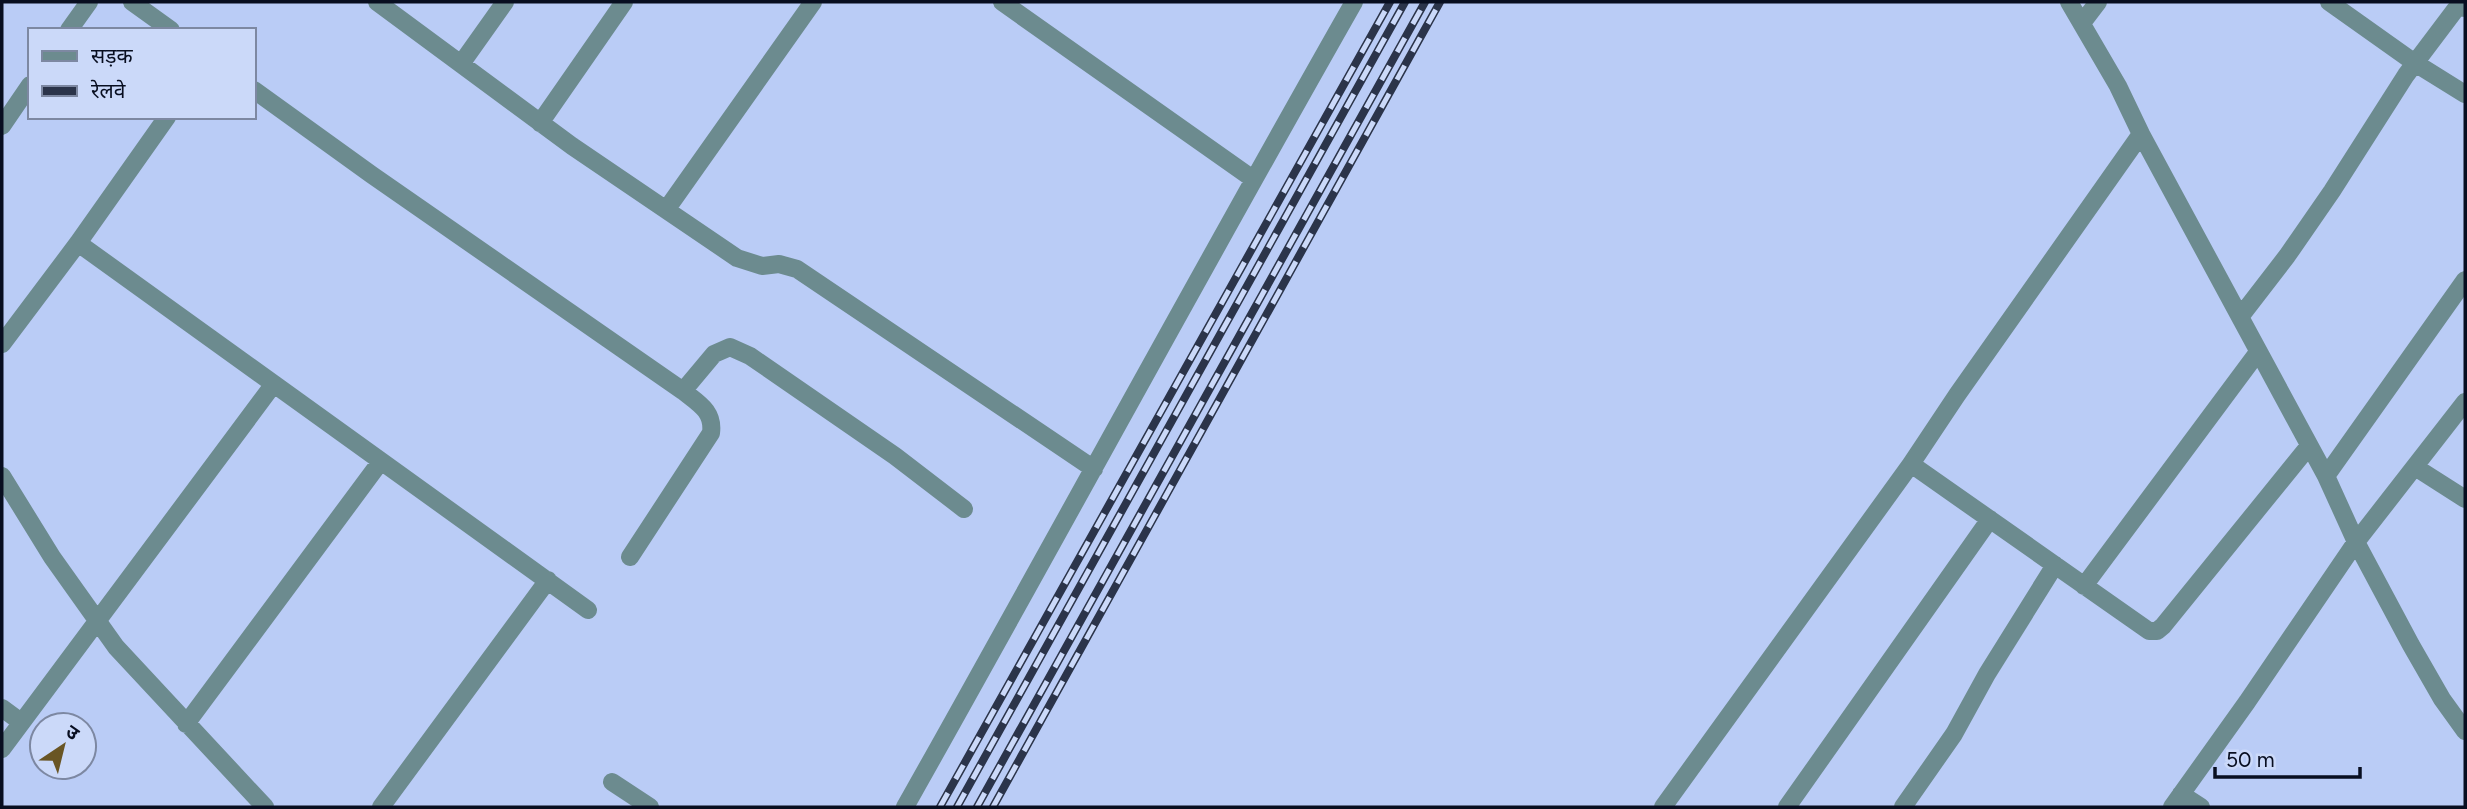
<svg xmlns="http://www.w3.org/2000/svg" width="2467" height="809" viewBox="0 0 2467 809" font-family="Figtree,'Noto Sans Devanagari',sans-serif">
<rect width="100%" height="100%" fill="#baccf6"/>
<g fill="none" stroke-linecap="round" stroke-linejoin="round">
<path stroke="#6c8b8f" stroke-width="18" d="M132,2L171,30
M377,2L572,146L737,258L762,266L779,264L797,269L1094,469
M1002,2L1253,179
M2069,2L2118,86L2141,134L2326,476L2356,542L2411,645L2442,699L2465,731
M2329,2L2415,63L2465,94
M2082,23L2098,2
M69,30L89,2
M461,64L505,2
M254,90L372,175L683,391C698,403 714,411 711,433L630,557
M540,123L624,2
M2,126L30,85
M666,210L813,2
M78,243L588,610
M2240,317L2287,256L2332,191L2406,75L2455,10L2460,7L2465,8
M2,344L78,243L167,117
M683,391L714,354L730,347L750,356L895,456L964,509
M1911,464L2149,631H2157L2163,626L2309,446
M2415,467L2465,499
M2,476L52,557L116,647L265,807
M2326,476L2465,280
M2084,586L2258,352
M2,708L21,722
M186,724L381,461
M2,749L273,385
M612,782L650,807
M2181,794L2201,807
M381,807L548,580
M905,807C1056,539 1202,269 1354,2
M1663,807L1911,464L1957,395L2141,134
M1787,807L1990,519
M1903,807L1954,734L1987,674L2055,565
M2172,807L2247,702L2356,542L2465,402"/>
<g stroke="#2b344a" stroke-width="8">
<path id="rail" d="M940,807L1390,2
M957,807L1405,2
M977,807L1425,2
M993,807L1440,2"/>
</g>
<use href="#rail" stroke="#cbd9f9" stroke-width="5" stroke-dasharray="16" stroke-linecap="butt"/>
</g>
<rect width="2467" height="809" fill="none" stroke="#080e20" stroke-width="7"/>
<rect x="28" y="28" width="228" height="91" fill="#cbd9f9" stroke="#7d88a2" stroke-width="2"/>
<rect x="42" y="51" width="35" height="10" fill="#6c8b8f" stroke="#7d88a2" stroke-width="2"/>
<text x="91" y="63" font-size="21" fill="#080e20">सड़क</text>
<rect x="42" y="86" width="35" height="10" fill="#2b344a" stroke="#7d88a2" stroke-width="2"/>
<text x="91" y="98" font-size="21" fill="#080e20">रेलवे</text>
<g transform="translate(63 746) rotate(35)"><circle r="33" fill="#cbd9f9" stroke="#7d88a2" stroke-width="2"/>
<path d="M0-5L12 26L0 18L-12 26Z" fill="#695524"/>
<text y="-10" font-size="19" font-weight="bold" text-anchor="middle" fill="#080e20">उ</text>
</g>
<path d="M2215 767v10h145v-10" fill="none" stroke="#080e20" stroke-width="3.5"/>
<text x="2226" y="767" font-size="21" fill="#080e20" stroke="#cbd9f9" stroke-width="5" paint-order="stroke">50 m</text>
</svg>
